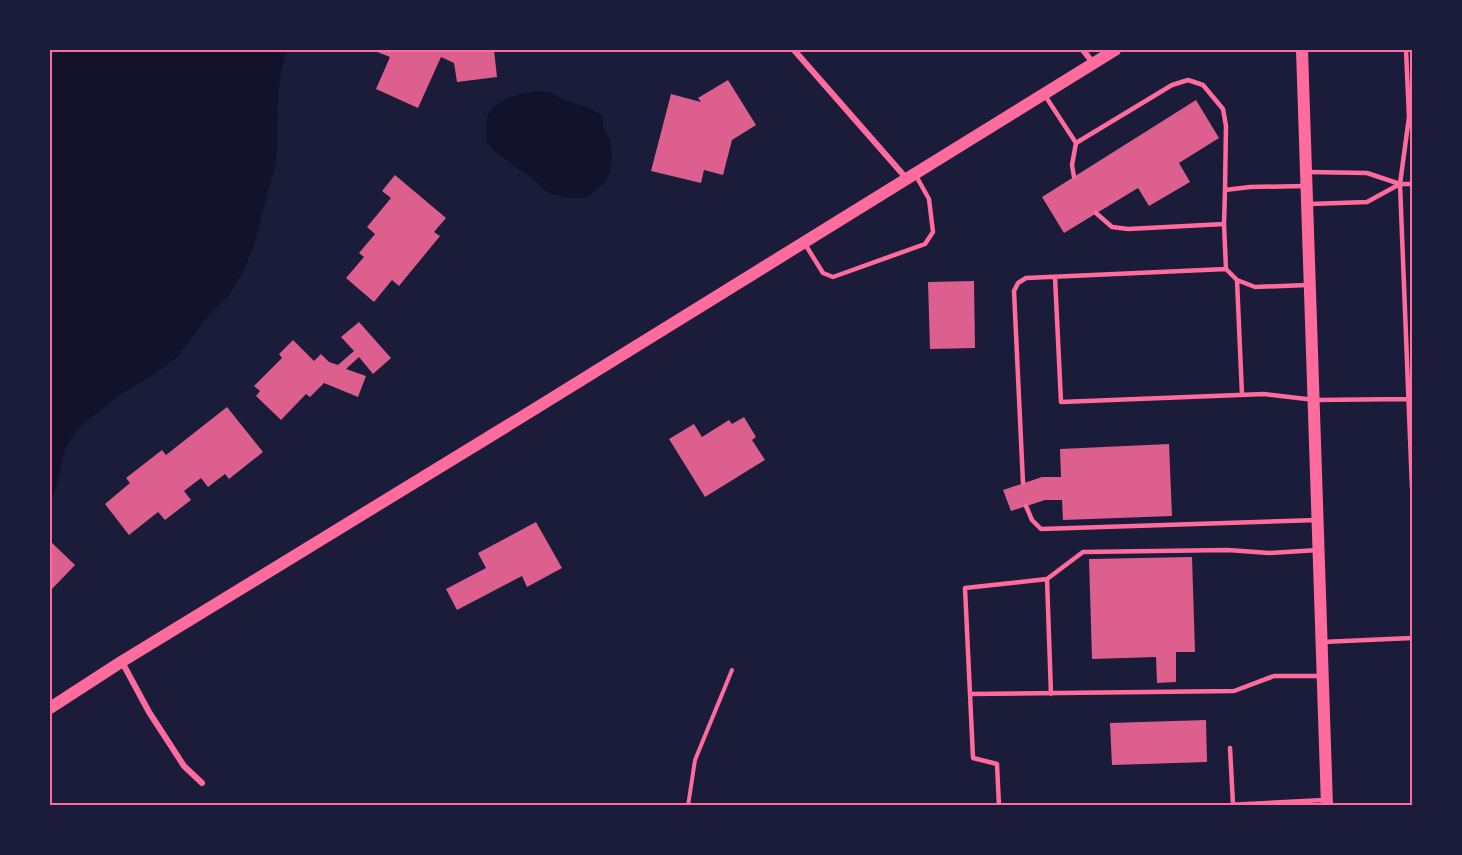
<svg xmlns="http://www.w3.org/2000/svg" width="1462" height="855" viewBox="0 0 1462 855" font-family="'Noto Sans',sans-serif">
<rect width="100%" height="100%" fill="#1b1b3a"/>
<path fill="#12122b" d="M50,50H286L280,79L277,107L278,135L276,162L254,245L243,272L229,295L204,321L178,356L156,373L121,394L88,420L74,434L65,449L56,488L50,503Z
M540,91L552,93L564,100L587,107L603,116V128L610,139L612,155L610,172L605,182L586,198H567L546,192L531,177L499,155L487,143C487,136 485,125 487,119C493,98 522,93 540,91Z"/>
<path fill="#dd5f8e" d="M372,50H494L497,77L457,82L454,63L441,57L418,108L376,89L390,57Z
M728,80L756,125L732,140L723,175L704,170L701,183L651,171L671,94L701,102L698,98Z
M1196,100L1219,138L1179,163L1190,182L1149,206L1138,188L1064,233L1042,197Z
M395,175L446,218L434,232L440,236L399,286L392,280L374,302L346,278L364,257L359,253L375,234L367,227L391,198L382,191Z
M974,281L975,348L930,349L928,282Z
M359,322L391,358L373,374L359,357L346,369L366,376L358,397L324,383L310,397L306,394L281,420L256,396L260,391L254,386L282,358L279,354L293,340L314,361L321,354L329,362L338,365L354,351L341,337Z
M227,407L263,452L229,479L225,474L208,487L201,478L184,491L191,500L165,520L158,512L129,535L105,504L130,483L126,478L162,450L166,455Z
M744,417L756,437L752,440L765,460L705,497L669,439L694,424L702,437L729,420L732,424Z
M1169,444L1172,516L1063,520L1062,500H1045L1011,511L1003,490L1042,477H1061L1060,449Z
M536,522L562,568L527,587L522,576L457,610L446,589L486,568L478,553Z
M50,541L75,565L50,591Z
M1192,557L1195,652H1176V682L1157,683L1156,657L1092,659L1089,559Z
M1206,720L1207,762L1112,765L1110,723Z"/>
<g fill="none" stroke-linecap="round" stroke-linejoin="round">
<path stroke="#ff6b9d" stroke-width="4" d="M688,806L695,760L732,670"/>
<path stroke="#ff6b9d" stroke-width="4.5" d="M1406,50L1409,117L1400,184L1412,488
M1044,94L1076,143L1172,85L1188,80L1203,85L1223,109L1226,126L1225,190L1250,187L1305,186
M1308,172L1367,173L1400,184L1367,202L1310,204
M1074,177L1072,165L1076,143
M1400,184H1412
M1225,190L1224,224L1226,269
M1096,213L1112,227L1128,229L1224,224
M805,244L823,273L833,277L925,244L933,232L929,199L915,174
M1055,277L1061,402L1264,394L1315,400L1409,399
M1237,280L1242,395
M1023,483L1014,291L1018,283L1026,278L1226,269L1237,280L1255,287L1307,285
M1026,506L1032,520L1041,529L1318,520
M1322,642L1412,638
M970,694L965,588L1047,579
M1051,694L1047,579L1083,552L1228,550L1269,553L1318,550
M1230,748L1233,804
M999,806L997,764L973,758L970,694L1234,691L1274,676H1321
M1207,806L1324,800"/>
<path stroke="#ff6b9d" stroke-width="6" d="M794,50L907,179
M1083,50L1093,63
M122,662L149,712L184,766L202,783"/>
<path stroke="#ff6b9d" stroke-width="12" d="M1302,50L1327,806
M50,708L121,662L520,418L1115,50"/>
</g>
<rect width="1462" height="855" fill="none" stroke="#1b1b3a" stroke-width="102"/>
<rect x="51" y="51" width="1360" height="753" fill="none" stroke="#ff6b9d" stroke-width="2"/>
</svg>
